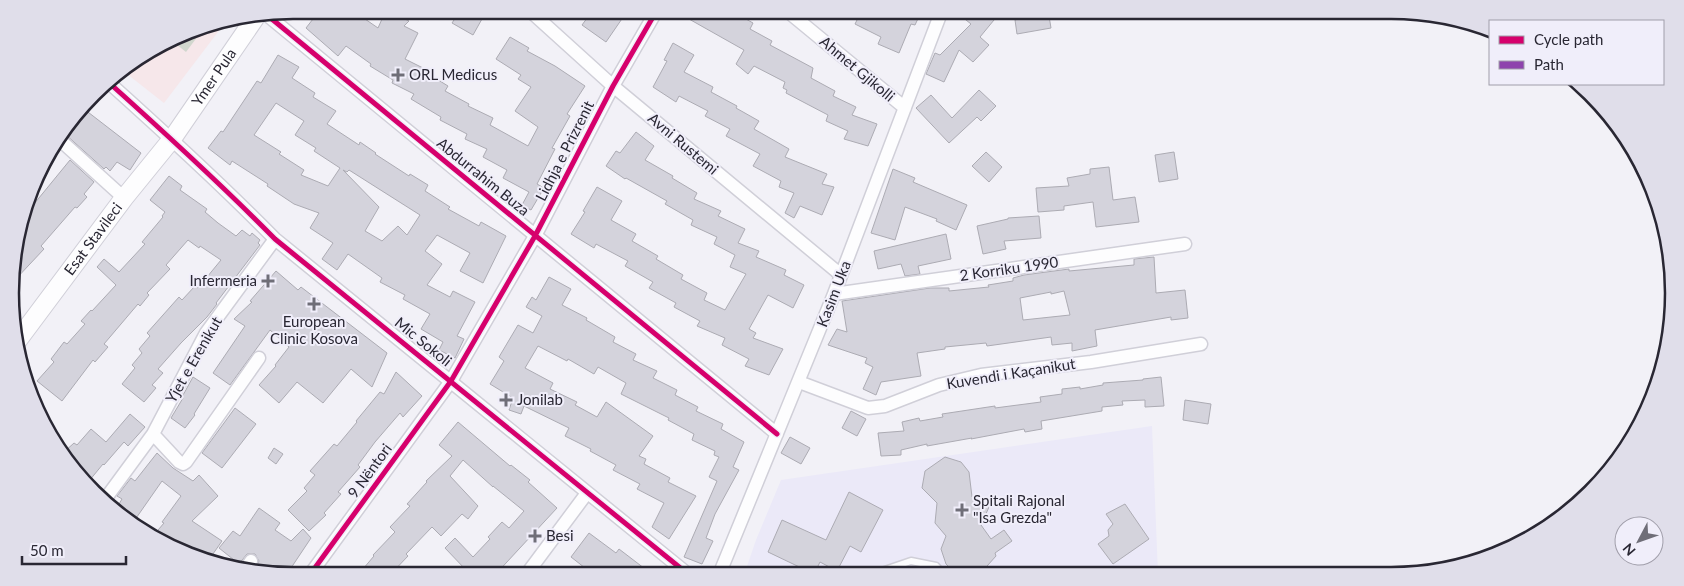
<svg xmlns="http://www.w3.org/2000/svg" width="1684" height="586" viewBox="0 0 1684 586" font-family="Lato,sans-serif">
<rect width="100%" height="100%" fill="#f2f1f7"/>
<path fill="#ebe9f8" d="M1152,426L1158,574L744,575L756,540L781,480Z"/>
<path fill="#f6e7ea" d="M224,24L164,103L122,70L185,31Z"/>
<path fill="#d1d7ce" d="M204,28L186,52L171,40L185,31Z"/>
<path fill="#d4d3dc" stroke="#acabb3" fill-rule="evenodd" d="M320,10H352L378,28L386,10L409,21L404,26L418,33L405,59L423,68L422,70L448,86L445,91L469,104L468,106L493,118L490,125L528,146L538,127L515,111L531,87L518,79L521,75L496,59L510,37L529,48L527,51L555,66L585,86L567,114L570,116L552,148L555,149L537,184L544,188L531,210L522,205L529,192L503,178L507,170L483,157L487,149L465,139L467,134L440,120L441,117L411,99L414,94L392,83L393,80L370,66L371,64L346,46L338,56L306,28Z
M439,10H487L473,35L452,23L454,20Z
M593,10H628L606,42L582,25Z
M673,10H730L753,23L750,29L772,41L770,45L813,68L811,78L835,91L833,96L856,107L852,115L877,124L868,146L844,139L848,131L826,121L828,115L786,93L787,90L783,88L785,82L754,66L748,74L736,64L744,50Z
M837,10H922L915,25L911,24L899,53L878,44L881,37L855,24L857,20Z
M966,10H982L994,20L980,37L989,45L973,62L959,50L944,82L926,74L935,53L940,55L971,24L961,16Z
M1034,10H1048L1051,28L1017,34L1015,20L1035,14Z
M673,43L694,55L684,72L713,87L711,92L737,106L736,108L759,121L754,129L789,149L785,157L827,174L822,184L834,187L822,215L800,206L794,218L785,213L794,193L779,187L781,181L753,166L760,154L726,136L730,129L705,116L708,111L679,96L676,102L653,87L667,61L664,60Z
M278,55L299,67L292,78L315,93L313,97L336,111L327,124L359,145L360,142L376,153L375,154L409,176L410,174L428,185L425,191L450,207L448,209L479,226L481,222L506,236L483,283L460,271L470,253L437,235L425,251L442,264L427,285L450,297L453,291L475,302L457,336L464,339L455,358L439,350L443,342L421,329L430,314L403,299L405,295L380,282L382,278L348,254L337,270L322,259L333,243L310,228L319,213L294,204L267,186L268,184L232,161L230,165L208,148L221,131L223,132L257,81L261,83ZM276,103L304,121L295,135L316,148L314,151L340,168L328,186L301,175L304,170L279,154L281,152L254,135ZM343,170L347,172L349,170L420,215L407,235L398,226L382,241L365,231L379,207Z
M979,90L996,106L981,121L977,117L949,143L916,108L931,95L952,118Z
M84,109L141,153L130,170L117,162L110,171L106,167L104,169L65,134Z
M636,132L654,146L645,160L673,176L672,178L697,193L694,199L721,211L718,216L745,229L738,243L759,251L756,257L786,270L784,275L804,285L793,308L768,295L749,329L756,333L753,338L783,349L769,375L745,366L749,359L722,345L725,338L697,326L700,321L674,307L676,303L649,288L653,282L625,266L628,261L596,244L594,248L571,234L585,212L583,211L597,187L622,201L611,220L636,234L632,241L658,256L656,259L683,275L681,279L707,293L704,300L725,310L746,274L730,267L735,255L714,244L717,237L691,225L693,220L665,204L667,201L626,178L625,179L606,166L616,151L620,153Z
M986,152L1002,167L989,182L972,166Z
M1174,152L1178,179L1159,182L1155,155Z
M70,160L94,182L84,194L87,197L77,208L75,207L41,246L44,249L14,281L12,256L25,215Z
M1109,167L1113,200L1135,197L1139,222L1096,227L1093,202L1064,206V210L1038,212L1036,188L1069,186L1067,178L1090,174V169Z
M893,169L915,178L913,182L967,205L956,230L936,221L937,219L905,207L895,240L871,233Z
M169,176L182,186L180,190L207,209L205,212L218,223L236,236L242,230L250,236L252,233L260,240L258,243L260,245L216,303L217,304L207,317L181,343L158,369L163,373L152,385L156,388L144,402L122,384L135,368L132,365L142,353L139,349L150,336L147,333L179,297L182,300L195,286L198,288L221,260L200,246L199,248L188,240L166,265L170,269L147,293L149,295L140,306L138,304L104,344L108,347L95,362L93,360L62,401L37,381L54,362L51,359L64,342L67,344L85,324L81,321L91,310L92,311L116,285L97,267L104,259L119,272L145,244L142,242L163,217L162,216L165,212L150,200Z
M1039,216L1041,238L1004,241L1006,249L983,254L977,226L1008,219V218Z
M946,234L951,259L918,266L920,274L905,276L901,264L878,269L874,251Z
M1154,257L1156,293L1185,290L1188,318L1171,320V317L1095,330L1097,346L1072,351V343L1052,345L1051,337L987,346L986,343L945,347V349L917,353L921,376L881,382L876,395L863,389L873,367L865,363L867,358L828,345L837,329L847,332L842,301L930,288H949V291L989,287L988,285L1013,281V278L1024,275L1069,269V271L1134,265V259ZM1064,291L1070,315L1023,320L1020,298L1051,292V294Z
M276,271L298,290L301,287L387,353L372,387L351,369L323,403L297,382L279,403L259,385L276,366L275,365L289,347L270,330L230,385L213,373L245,326L234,319L252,302L250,301Z
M549,277L571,289L562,305L587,318L586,320L615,337L613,342L636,354L633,360L657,371L653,378L677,390L675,395L698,407L696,411L723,424L721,429L744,442L733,467L739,470L715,514L706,538L713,541L702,564L684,557L717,481L709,477L719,457L714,455L715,451L692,440L694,434L668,420L669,418L621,394L626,383L598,367L594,374L568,359L567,361L538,346L525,368L553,383L550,389L577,402L575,405L597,417L606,402L653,436L639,456L646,459L644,464L670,478L668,482L696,496L669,539L652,527L664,503L637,489L640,484L613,470L616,465L590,451L591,449L565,436L569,428L524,406L521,414L509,410L513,398L490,384L504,361L499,357L518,325L533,333L542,316L526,307L532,297L536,300Z
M396,372L422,396L403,417L400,413L375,442L358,465L360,467L338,492L341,494L324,513L326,515L309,531L288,510L307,491L304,488L315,475L310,471L334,444L337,446L357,422L356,421L380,392L384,394Z
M193,377L210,388L194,414L195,415L185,428L171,418L183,398L182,397Z
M1161,377L1164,406L1145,407V400L1122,401L1123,405L1102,407V411L1041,421L1042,429L1025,432L1024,429L971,439L972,438L927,446V444L901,450V455L881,456L878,433L904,431L902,422L919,418L920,421L943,417L942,414L995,406V408L1041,402L1040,397L1062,394V389L1080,387V389L1103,385V383L1143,380V379Z
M1185,400L1211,404L1208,424L1183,420Z
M235,408L256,424L222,468L202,453Z
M851,411L866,419L857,436L842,428Z
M130,414L145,427L128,446L124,442L104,465L103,464L89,481L67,460L70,457L64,452L74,443L77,445L91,429L106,442Z
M458,422L510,466L511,465L530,480L528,482L557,508L494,576H462L466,570L445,548L455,538L473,557L490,539L488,537L502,522L509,528L524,511L493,486V487L463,460L450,476L478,506L468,519L462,514L441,536L432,527L406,554L408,556L389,576H357L374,556L373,555L395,532L390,527L410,506L407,504L427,482L426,481L452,456L439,445Z
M790,437L810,448L801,464L781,453Z
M274,448L283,454L276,464L268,458Z
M157,453L173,468L193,481L199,475L218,496L192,521L222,541L208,561L189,553L177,544L176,546L153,536L164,523L162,522L181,496L162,481L132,524L116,509L122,499L117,496L131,478L135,481Z
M945,457L961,462L969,472L972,497L989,507L981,525L991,539L1004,530L1012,541L995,553L996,556L979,575H957L946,564L941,549L946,536L935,523L937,503L922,488L925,471Z
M849,492L883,510L861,552L850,546L837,571L820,562L814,574L768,552L782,520L826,540Z
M1125,504L1149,539L1113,564L1098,544L1109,536L1108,530L1113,524L1106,514Z
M259,508L280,523L275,530L291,541L303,529L311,538L291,568L289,566L284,575L254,571L259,561L255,554H247L239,564L219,548L233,531L240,536Z
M589,533L616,553L619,549L653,575H606L598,570L594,575L571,557Z"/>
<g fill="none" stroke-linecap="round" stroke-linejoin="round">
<g stroke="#d0cfd8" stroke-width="9">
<path id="lane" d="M870,575L911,561L936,566L944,575"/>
</g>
<g stroke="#d0cfd8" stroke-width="15">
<path id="street" d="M529,10L613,86L841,275
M786,10L905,108
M267,15L777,434
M106,80C164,132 221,184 275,239L689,575
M60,140L124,198
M834,294L1185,244
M799,382L868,408L885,406L939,385L981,375L1091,362L1201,344
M153,434L179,462L183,464L186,462L259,358
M106,498L153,434L206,333L275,239
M245,570L251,561
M526,575L587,493
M719,575L834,294L942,10
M309,576L451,381L535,236L613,86L657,10"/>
</g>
<g stroke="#d0cfd8" stroke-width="20">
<g id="secondary">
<path id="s1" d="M18,340L124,198L172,139L255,18"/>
</g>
</g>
<use href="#lane" stroke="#fdfdfe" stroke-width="6"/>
<use href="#street" stroke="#fdfdfe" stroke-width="12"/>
<use href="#secondary" stroke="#fdfdfe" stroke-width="18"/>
<path stroke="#8e44ad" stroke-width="4" stroke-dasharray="8 4" stroke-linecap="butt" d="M245,570L251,561"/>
<g stroke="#f0eefa" stroke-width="8">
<path id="cycleway" d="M267,15L777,434
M106,80C164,132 221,184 275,239L689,575
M309,576L451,381L535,236L613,86L657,10"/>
</g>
<use href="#cycleway" stroke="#d6006c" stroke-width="5"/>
</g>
<g fill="#6f6e78" stroke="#f0eefa" stroke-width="2">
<path d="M395.5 67.5h5v5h5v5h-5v5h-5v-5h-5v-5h5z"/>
<path d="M265.5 273.5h5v5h5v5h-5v5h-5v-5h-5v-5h5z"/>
<path d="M311.5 296.5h5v5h5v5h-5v5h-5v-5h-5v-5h5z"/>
<path d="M503.5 392.5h5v5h5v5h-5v5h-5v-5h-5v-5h5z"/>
<path d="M959.5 502.5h5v5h5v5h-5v5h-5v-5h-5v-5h5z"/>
<path d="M532.5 528.5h5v5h5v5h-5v5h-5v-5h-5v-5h5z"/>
</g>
<g text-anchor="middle" stroke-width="4" stroke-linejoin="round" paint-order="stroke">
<g font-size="15" fill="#292733" stroke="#f0eefa">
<text transform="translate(857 69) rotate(40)" y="5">Ahmet Gjikolli</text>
<text dy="5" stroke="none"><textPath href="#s1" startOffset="328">Ymer Pula</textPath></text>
<text transform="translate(683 144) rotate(40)" y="5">Avni Rustemi</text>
<text transform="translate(565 151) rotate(-63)" y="5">Lidhja e Prizrenit</text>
<text transform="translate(483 177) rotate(39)" y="5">Abdurrahim Buza</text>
<text dy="5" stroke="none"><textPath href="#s1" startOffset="126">Esat Stavileci</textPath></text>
<text transform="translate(1009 269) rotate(-8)" y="5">2 Korriku 1990</text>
<text transform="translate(834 294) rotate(-69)" y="5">Kasim Uka</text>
<text transform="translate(423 342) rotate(39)" y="5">Mic Sokoli</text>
<text transform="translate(194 360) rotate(-60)" y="5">Yjet e Erenikut</text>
<text transform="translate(1011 374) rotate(-9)" y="5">Kuvendi i Kaçanikut</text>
<text transform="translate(370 471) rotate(-54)" y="5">9 Nëntori</text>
</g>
<g font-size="15" fill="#292733" stroke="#f0eefa" text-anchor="start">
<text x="409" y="80">ORL Medicus</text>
<text x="257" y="286" text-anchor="end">Infermeria</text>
<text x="314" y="327" text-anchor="middle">European<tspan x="314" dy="17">Clinic Kosova</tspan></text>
<text x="517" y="405">Jonilab</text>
<text x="973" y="506">Spitali Rajonal<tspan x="973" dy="17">"Isa Grezda"</tspan></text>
<text x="546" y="541">Besi</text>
</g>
</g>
<path d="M0 0H1684V586H0ZM293 19H1391A274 274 0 0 1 1665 293V293A274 274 0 0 1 1391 567H293A274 274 0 0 1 19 293V293A274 274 0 0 1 293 19Z" fill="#e0deea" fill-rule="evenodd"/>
<path fill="none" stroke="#292733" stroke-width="2.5" d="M293 19H1391A274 274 0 0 1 1665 293V293A274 274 0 0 1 1391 567H293A274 274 0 0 1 19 293V293A274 274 0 0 1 293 19Z"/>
<rect x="1489" y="20" width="175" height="65" fill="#f0eefa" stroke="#a09eaa"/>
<rect x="1499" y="36" width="25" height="8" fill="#d6006c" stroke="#a09eaa"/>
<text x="1534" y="45" font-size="15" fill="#292733">Cycle path</text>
<rect x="1499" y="61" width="25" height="8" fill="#8e44ad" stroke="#a09eaa"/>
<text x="1534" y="70" font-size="15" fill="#292733">Path</text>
<g transform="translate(1639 541) rotate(229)"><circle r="24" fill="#f0eefa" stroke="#a09eaa"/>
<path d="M0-4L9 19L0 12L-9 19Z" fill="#6f6e78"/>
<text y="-8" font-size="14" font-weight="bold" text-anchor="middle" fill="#292733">N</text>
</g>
<path d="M22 556v8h104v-8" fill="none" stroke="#292733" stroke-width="2.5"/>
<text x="30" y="556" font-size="15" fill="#292733" stroke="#f0eefa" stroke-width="4" paint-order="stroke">50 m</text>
</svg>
